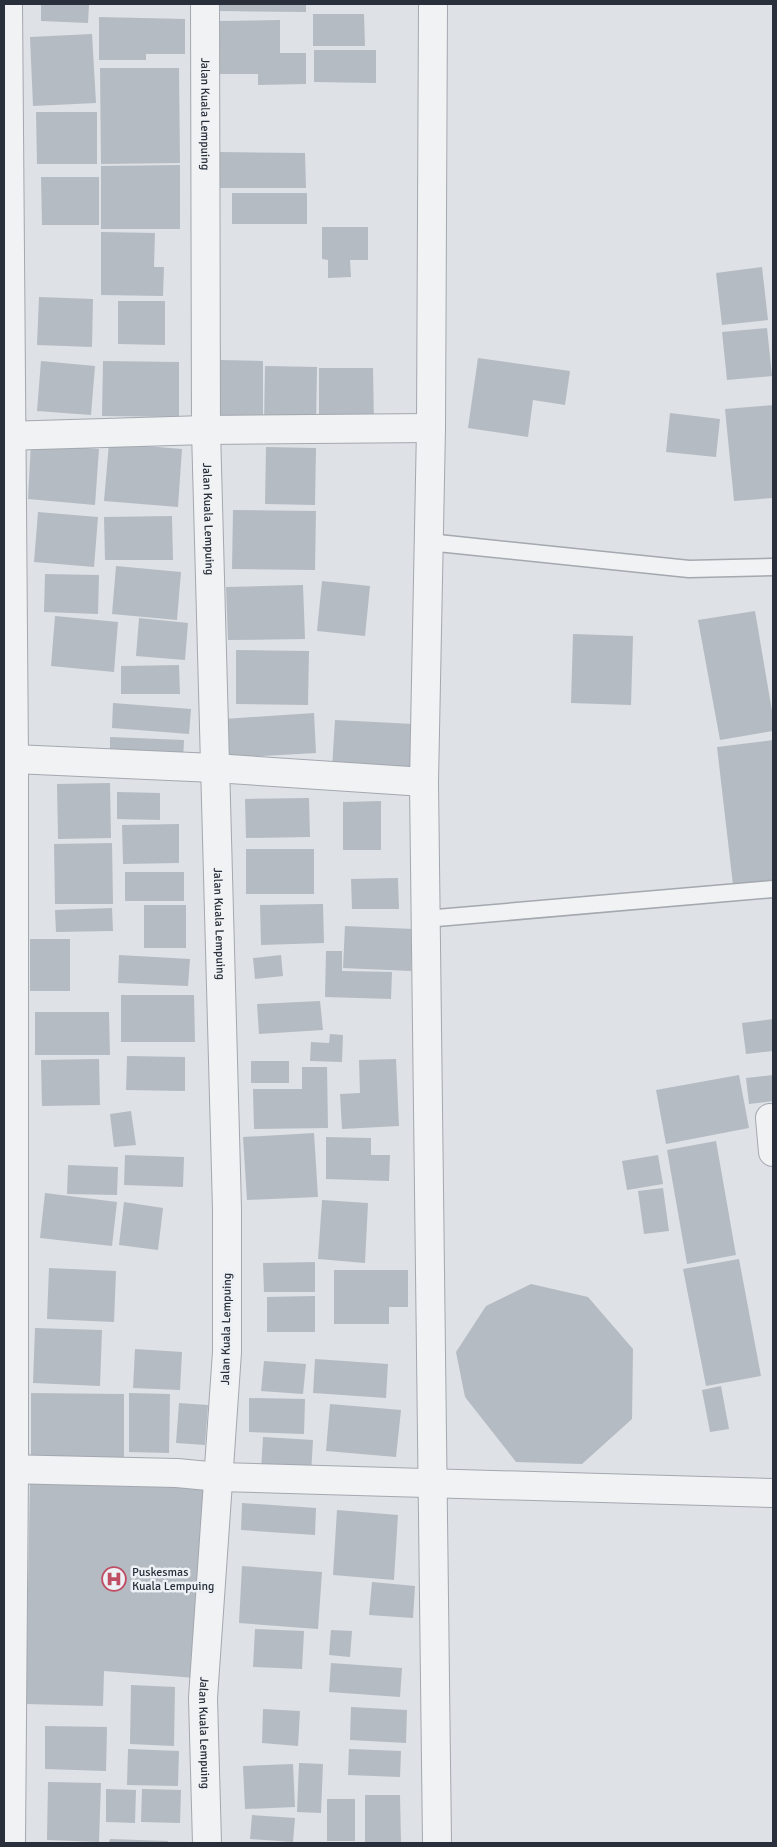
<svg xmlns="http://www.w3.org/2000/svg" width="777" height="1847" viewBox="0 0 777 1847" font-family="Signika,sans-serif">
<rect width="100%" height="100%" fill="#dee1e6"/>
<path fill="#b5bbc2" d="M41,4H89L88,23L41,21Z
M218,4H306V12L218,11Z
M313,14H364L365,46H313Z
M99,17L185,19V54H146V60H99Z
M280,20V53H306V84L258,85V74H219L218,21Z
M92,34L96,103L33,106L30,37Z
M314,50H376V83L314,82Z
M100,68H179L180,163L101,164Z
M36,112H97V164H37Z
M218,152L305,153L306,188H218Z
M180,165V229H101V166Z
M41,177H99V225H42Z
M232,193H307V224H232Z
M322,227H368V260H350L351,277L328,278V260L322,259Z
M101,232L155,233L154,267H164L163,296L101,295Z
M762,267L768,320L722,325L716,273Z
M39,297L93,299L92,347L37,345Z
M118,301H165V345L118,344Z
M767,328L772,376L727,380L722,332Z
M478,358L570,371L565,405L533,400L528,437L468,428Z
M219,360L263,361V425L218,424Z
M41,361L95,366L91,415L37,411Z
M103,361L179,362V417L102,416Z
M265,366L317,367L316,425L264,424Z
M319,368H373L374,423L319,422Z
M773,405V498L734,501L725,409Z
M670,413L720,419L716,457L666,452Z
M109,443L182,449L178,507L104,501Z
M31,444L99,449L95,505L28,499Z
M266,447L316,448L315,505L265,504Z
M233,510L316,511L315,570L232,569Z
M38,512L98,517L94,567L34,562Z
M172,516L173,560H105L104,517Z
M116,566L181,572L177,620L112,614Z
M45,574L99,575L98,614L44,612Z
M322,581L370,586L365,636L317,631Z
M303,585L305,639L228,640L226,587Z
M755,611L773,717V731L720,740L698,620Z
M55,616L118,622L114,672L51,666Z
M139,618L188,623L185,660L136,656Z
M573,634L633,636L631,705L571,703Z
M236,650L309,651L308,705L236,704Z
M179,665L180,694H121V666Z
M113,703L191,709L189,734L112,728Z
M314,713L316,753L226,758L224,719Z
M335,720L414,724L412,773L332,769Z
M110,737L184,740L183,761L110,758Z
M773,740V881L733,885L717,747Z
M110,783L111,838L58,839L57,784Z
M117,792L160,793V820L117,819Z
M309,798L310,837L246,838L245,799Z
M381,801V850H343V802Z
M179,824V863L123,864L122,825Z
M112,843L113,904H55L54,844Z
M246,849H314V894H246Z
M125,872H184V901H125Z
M398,878L399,909H352L351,879Z
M323,904L324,943L261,945L260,905Z
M144,905H186V948H144Z
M112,908L113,931L56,932L55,910Z
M345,926L413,929L411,971L343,968Z
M30,939H70V991H30Z
M326,951H342V971L392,972L391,999L325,997Z
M119,955L190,959L188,986L118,983Z
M281,955L283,976L255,979L253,958Z
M121,995H194L195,1042H121Z
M320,1001L323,1030L259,1034L257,1004Z
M35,1012H109L110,1055H35Z
M773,1019V1051L746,1054L742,1023Z
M330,1034L343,1035L342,1062L310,1061L311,1042L329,1043Z
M127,1056L185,1057V1091L126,1090Z
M99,1059L100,1105L42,1106L41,1060Z
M396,1059L399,1126L342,1129L340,1094L360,1093L359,1060Z
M251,1061H289V1083H251Z
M302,1067H327L328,1128L254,1129L253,1089H302Z
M739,1075L749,1128L666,1144L656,1090Z
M773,1075V1101L749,1104L746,1078Z
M131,1111L136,1145L114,1147L110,1114Z
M314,1133L318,1197L247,1200L243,1137Z
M326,1137L371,1138V1155H390L389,1181L326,1179Z
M716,1141L736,1255L687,1264L667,1150Z
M125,1155L184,1157L183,1187L124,1185Z
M658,1155L663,1184L627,1190L622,1161Z
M68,1165L118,1167L117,1195L67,1194Z
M663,1188L669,1231L644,1234L638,1191Z
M45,1193L117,1202L112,1246L40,1238Z
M322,1200L368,1203L365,1263L318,1259Z
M124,1202L163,1208L158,1250L119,1245Z
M739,1259L761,1376L706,1386L683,1269Z
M315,1262V1292H264L263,1263Z
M49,1268L116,1271L114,1322L47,1319Z
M334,1270H408V1307H389V1324H334Z
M531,1284L588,1297L633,1349L632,1419L582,1464L516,1462L465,1397L456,1352L486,1306Z
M315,1296V1332H267V1297Z
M35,1328L102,1330L100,1386L33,1383Z
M135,1349L182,1352L180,1390L133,1388Z
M315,1359L388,1364L386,1398L313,1393Z
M264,1361L306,1364L303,1394L261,1391Z
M721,1386L729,1429L710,1432L702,1390Z
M31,1393L124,1394V1462L31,1461Z
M129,1393L170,1394L169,1453L129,1452Z
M249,1398L305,1399L304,1434L249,1432Z
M179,1403L208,1405L205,1445L176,1443Z
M330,1404L401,1410L396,1457L326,1451Z
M263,1437L313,1440L311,1474L261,1471Z
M30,1476L204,1486L196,1678L104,1671L103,1706L26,1704Z
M242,1503L316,1508L315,1535L241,1530Z
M337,1510L398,1515L394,1580L333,1575Z
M242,1566L322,1572L318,1629L239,1623Z
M372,1582L415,1586L413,1618L369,1615Z
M255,1629L304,1631L302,1669L253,1667Z
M331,1630L352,1631L350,1657L329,1655Z
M331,1663L402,1668L400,1697L329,1692Z
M131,1685L175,1687L174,1746L130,1744Z
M351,1707L407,1710L406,1743L350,1740Z
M263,1709L300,1711L298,1746L262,1743Z
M45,1726L107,1727L106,1771L45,1769Z
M128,1749L179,1751L178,1786L127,1785Z
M349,1749L401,1751L400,1777L348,1775Z
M299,1763L323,1764L321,1813L297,1812Z
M293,1764L295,1807L245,1809L243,1766Z
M48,1782L101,1783L99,1842L47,1840Z
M106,1789L136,1790L135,1823L106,1822Z
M142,1789L181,1790L180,1823L141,1822Z
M365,1795H400L401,1843H365Z
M327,1799H355V1841H327Z
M252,1815L295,1818L293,1842L250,1839Z
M110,1839L168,1841V1843H109Z"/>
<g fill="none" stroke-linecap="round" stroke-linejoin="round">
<g stroke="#a4a8af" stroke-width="19">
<path id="lane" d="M428,542L689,569L773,567
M425,919L773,889"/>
</g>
<g stroke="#a4a8af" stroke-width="30">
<g id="street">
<path d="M8,4L14,759V1470L11,1843"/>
<path id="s1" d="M205,4L206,430L227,1209V1352L203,1698L207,1843"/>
<path d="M433,4L431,428L424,782L437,1843"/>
<path d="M4,436L206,430L431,428"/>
<path d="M4,760L14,759L214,768L424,782"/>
<path d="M770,1118L773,1152"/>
<path d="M4,1469L177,1473L219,1477L773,1493"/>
</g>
</g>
<use href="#lane" stroke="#f0f2f4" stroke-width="16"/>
<use href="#street" stroke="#f0f2f4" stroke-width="28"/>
</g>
<defs>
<g id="hospital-ring" transform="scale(1.25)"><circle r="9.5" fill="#edf0f4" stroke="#bf4e65" stroke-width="1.5"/><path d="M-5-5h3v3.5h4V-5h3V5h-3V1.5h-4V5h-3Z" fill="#bf4e65"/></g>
</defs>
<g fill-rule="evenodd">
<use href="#hospital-ring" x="114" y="1579"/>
</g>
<g text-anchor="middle" stroke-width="5" stroke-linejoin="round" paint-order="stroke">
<g font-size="12" fill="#29303b" stroke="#edf0f4">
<text dy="4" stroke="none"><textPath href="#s1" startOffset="110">Jalan Kuala Lempuing</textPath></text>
<text dy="4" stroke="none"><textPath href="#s1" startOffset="515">Jalan Kuala Lempuing</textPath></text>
<text dy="4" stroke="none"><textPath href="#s1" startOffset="920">Jalan Kuala Lempuing</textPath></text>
<text transform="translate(226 1329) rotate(-89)" y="4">Jalan Kuala Lempuing</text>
<text dy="4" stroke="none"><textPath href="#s1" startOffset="1730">Jalan Kuala Lempuing</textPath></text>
</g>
<g font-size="12" fill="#29303b" stroke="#edf0f4" text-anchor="start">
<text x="132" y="1576">Puskesmas<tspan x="132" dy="14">Kuala Lempuing</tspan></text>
</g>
</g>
<rect width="777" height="1847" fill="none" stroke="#29303b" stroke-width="10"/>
</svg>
